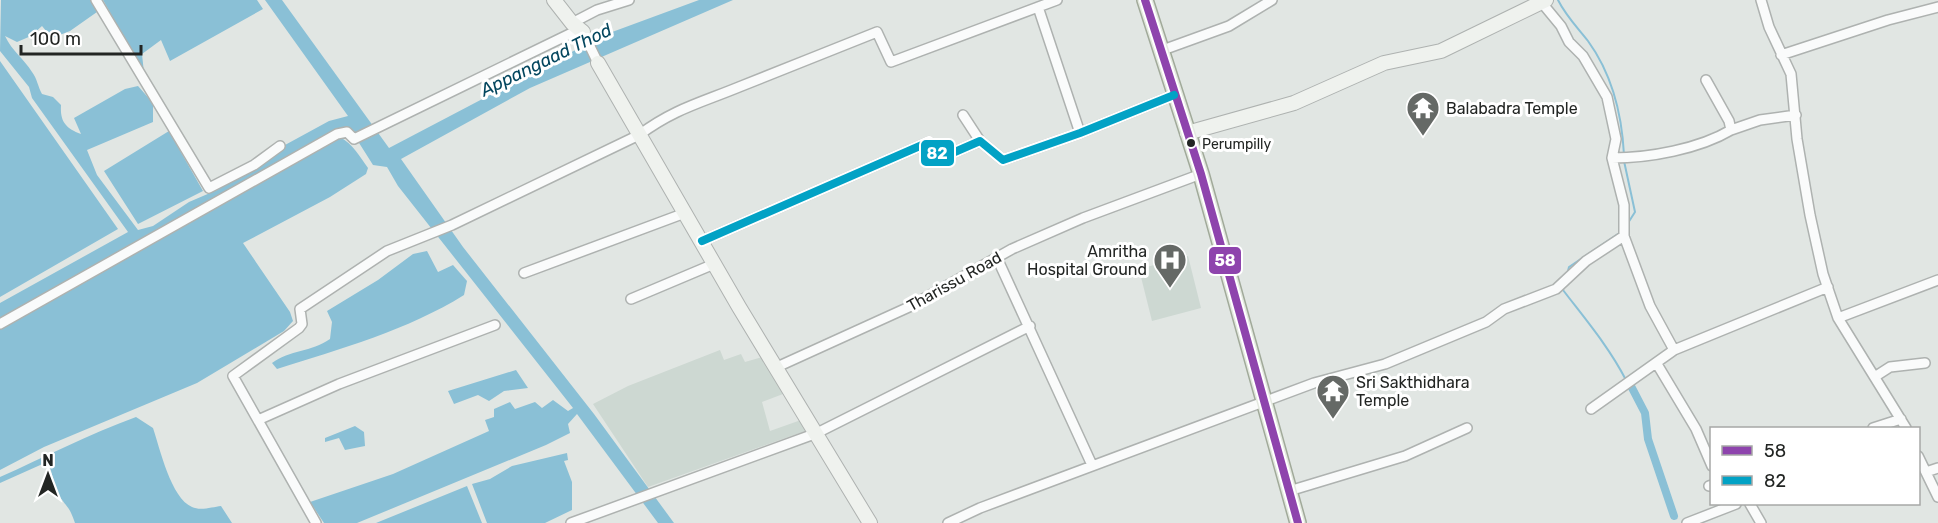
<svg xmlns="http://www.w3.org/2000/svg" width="1938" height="523" viewBox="0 0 1938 523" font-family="Rubik,sans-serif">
<rect width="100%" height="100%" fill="#e1e6e3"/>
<path fill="#cdd8d2" d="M1188,256L1201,308L1152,321L1139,269Z
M720,350L724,360L741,354L745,362L766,356L783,394L762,402L770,431L801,420L805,431L648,487L593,404L628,386Z"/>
<path fill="#8ac0d6" d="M1,0H93L97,12L70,31L52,38L42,26L31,36L17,42L5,36C12,51 24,59 32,72C37,78 38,87 42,94L53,97L61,105C60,121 65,128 81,134L74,118L125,89L138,86L153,103V122L87,150L97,175L138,230L153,226L189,202L217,190L273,156L285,145L329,121L348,116L265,0H282L389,148L604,35L699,0H733L530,88L401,159L463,247L594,414L674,523H658L577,414L568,424L570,433L546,445L357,523H324L310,502L393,474L489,431L485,420L494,417V409L510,402L515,409L535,402L542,408L553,400L568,411L573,408L398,186L387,167L373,165L349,127L0,321V303L128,232L32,98L29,87L0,51Z
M103,0H257L263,9L170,61L161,40L142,54L144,73Z
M0,61L118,229L0,297Z
M169,131L203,191L138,224L104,171Z
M340,137C353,144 360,157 368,168L366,174L330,197L243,243L290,312L293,321L284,331L197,383L44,447L0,470V327Z
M427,251L438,272L453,265L467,281L464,295C408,330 340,349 277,369L272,363C290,350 311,352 330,339L332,322L327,311L378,280L413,254Z
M516,370L528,388L504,391L489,401L478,395L454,404L448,391Z
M136,417L153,428C160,449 171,498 192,507C200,511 213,507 221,506L232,523H75C69,505 66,507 58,494C52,484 54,473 47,462L0,483V477C45,457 89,434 136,417Z
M355,426L364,432L365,446L345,450L339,438L325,442V438Z
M567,453L568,460L564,461L572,482V510L545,523H487L472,484L490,479L512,466Z
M467,486L482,523H376Z"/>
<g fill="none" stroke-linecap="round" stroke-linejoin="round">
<path stroke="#8ac0d6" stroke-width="2" d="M1558,0C1566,16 1577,27 1588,41C1612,74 1622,115 1624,155
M1624,161L1635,212L1628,223
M1567,275L1569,267L1621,232
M1564,287L1563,290C1586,320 1609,347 1626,380"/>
<path stroke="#8ac0d6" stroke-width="8" d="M1631,386L1645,413L1648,439L1674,516"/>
<g stroke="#aeb2b0" stroke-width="12">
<path id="street" d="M96,0L209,188L254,165L280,146
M1761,0L1769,27L1791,74L1797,139L1810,215L1823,274L1838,318L1906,428
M1542,3L1561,26L1569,42L1583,56L1607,97L1616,139L1612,158C1649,158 1699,149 1731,130L1729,121L1706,80
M1038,7L1080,133
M572,23L597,10L629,0
M583,32L598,63
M1160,51L1229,26L1272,0
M1781,55L1888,20L1938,7
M963,115L980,141
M1731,130L1760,120L1796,115
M1624,236L1650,306L1674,350L1828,287
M702,241L929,142L941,158L980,141L1003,160L1080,133L1174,95
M997,258L1092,465
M524,273L685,213
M631,299L714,264
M1838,318L1938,280
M0,324L337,134L347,132L354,139L580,29
M1657,364L1696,429L1712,466
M777,367L909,307L1012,249L1083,218L1201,174
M1876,376L1890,367L1925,363
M1591,409L1674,350
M258,420L339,384L495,325
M1873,428L1901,419
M1918,456L1938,497
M1926,472L1938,468
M1709,486L1712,485
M1289,491L1405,456L1467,428
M1750,504L1761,523
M316,523L233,376L299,328L302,324L300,309L387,251L452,225L639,135C674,109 700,103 739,87C785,69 831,50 877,32L891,62L1057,0
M571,523L817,433L1030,326
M948,523L980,508L1314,383L1385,364L1486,322L1504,309L1556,289L1586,261L1624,236V205L1612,158
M1687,523L1736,504"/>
</g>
<g stroke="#aeb2b0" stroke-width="16">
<path id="secondary" d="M554,0L572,23L583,32
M598,63L739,307L870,523
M1187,133L1294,103L1384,63L1441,51L1546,0"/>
</g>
<g stroke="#a1aa9a" stroke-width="18">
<path id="primary" d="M1145,0L1201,174L1298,523"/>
</g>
<use href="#street" stroke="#fafbfb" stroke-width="9"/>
<use href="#secondary" stroke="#eff2ee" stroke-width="14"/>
<use href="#primary" stroke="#e4e9e0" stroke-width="15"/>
<g stroke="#fff" stroke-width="12">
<path id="bus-1" d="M1145,0L1201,174L1298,523"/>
</g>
<g stroke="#fff" stroke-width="12">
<path id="bus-2" d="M702,241L929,142L941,158L980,141L1003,160L1080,133L1174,95"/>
</g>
<use href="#bus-1" stroke="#8e44ad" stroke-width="8"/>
<use href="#bus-2" stroke="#02a2c5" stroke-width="8"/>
</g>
<defs>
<g id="temple-pin" transform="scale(1.725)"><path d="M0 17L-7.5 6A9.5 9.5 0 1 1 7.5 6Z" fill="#656966" stroke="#fff"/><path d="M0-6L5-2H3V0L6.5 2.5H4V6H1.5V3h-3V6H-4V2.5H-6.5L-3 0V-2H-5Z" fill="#fff"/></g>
<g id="hospital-pin" transform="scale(1.725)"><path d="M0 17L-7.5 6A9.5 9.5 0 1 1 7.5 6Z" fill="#656966" stroke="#fff"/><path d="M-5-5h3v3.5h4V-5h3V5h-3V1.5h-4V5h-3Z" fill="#fff"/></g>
</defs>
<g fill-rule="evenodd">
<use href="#temple-pin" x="1423" y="108"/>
<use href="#hospital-pin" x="1170" y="260"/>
<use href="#temple-pin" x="1333" y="391"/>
</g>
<circle fill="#222523" stroke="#fff" stroke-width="2" cx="1191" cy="143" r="5"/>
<g text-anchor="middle" stroke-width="6" stroke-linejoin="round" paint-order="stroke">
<g font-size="14" fill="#222523" stroke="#fff" text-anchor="start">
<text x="1202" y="149">Perumpilly</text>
</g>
<g font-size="16" fill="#222523" stroke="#fff" text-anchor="start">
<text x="1446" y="114">Balabadra Temple</text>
<text x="1147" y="257" text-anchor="end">Amritha<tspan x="1147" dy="18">Hospital Ground</tspan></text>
<text x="1356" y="388">Sri Sakthidhara<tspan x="1356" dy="18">Temple</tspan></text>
</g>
<g font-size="16" fill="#222523" stroke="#fff">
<text transform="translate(954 281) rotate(-29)" y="6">Tharissu Road</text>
</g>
<g font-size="18" font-style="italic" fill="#03465e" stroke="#fff">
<text transform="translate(546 60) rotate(-26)" y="6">Appangaad Thod</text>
</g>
</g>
<g stroke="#fff" stroke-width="2">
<rect x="920" y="139" width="35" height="28" rx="6" fill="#02a2c5"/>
<rect x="1208" y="246" width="34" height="29" rx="6" fill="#8e44ad"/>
</g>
<g font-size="16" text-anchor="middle" font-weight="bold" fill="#fff">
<text x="937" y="159">82</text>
<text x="1225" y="266">58</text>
</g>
<rect x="1710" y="427" width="210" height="78" fill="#ffffff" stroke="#a7a8a7" stroke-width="1.5"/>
<rect x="1722" y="446" width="30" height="9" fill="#8e44ad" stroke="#a7a8a7" stroke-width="1.5"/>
<text x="1764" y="457" font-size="18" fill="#222523">58</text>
<rect x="1722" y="476" width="30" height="9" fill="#02a2c5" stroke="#a7a8a7" stroke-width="1.5"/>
<text x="1764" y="487" font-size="18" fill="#222523">82</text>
<g transform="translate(48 475)" stroke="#ffffff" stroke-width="4.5" paint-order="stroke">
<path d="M0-4.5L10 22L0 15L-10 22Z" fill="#222523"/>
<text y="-9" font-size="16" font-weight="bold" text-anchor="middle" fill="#222523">N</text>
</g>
<path d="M21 45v9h120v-9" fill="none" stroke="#222523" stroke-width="3"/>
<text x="30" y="45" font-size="18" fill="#222523" stroke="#ffffff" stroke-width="4.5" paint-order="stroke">100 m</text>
</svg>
